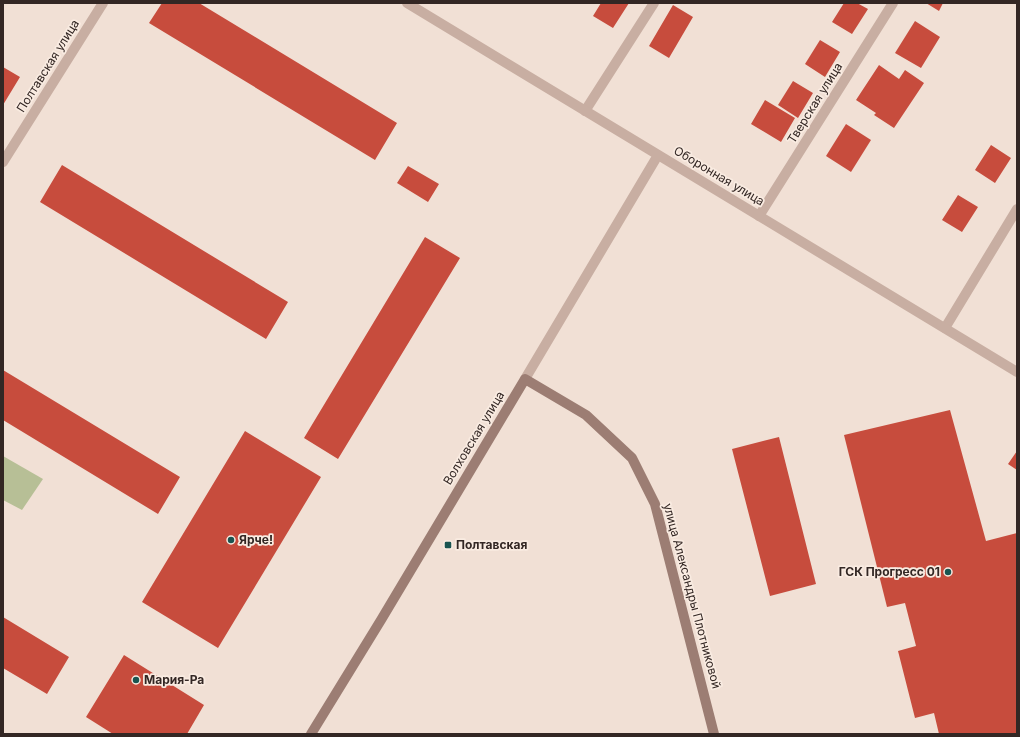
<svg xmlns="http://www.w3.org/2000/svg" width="1020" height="737" viewBox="0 0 1020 737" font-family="Inter,sans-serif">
<rect width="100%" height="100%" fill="#f1e0d5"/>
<path fill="#b7bf96" d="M3,456L43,479L22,510L3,500Z"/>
<path fill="#c74c3d" d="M162,3H199L397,123L375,160L149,23Z
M601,3H629L613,28L593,16Z
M844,3H857L868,9L852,34L832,22Z
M926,3H943L939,11Z
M673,5L693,17L669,58L649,46Z
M915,21L940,37L921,68L895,53Z
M820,40L840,52L825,77L805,64Z
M879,65L899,79L905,70L924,83L894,128L874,115L876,113L856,100Z
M3,67L20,77L3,105Z
M793,81L813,93L798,118L778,105Z
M765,100L795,118L781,142L751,124Z
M846,124L871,140L851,172L826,156Z
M991,145L1011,158L995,183L975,170Z
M62,165L288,302L266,339L40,202Z
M408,166L439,184L428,202L397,183Z
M958,195L978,207L962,232L942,220Z
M425,237L460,258L338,459L304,438Z
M3,370L180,477L158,514L3,420Z
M950,410L986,541L1017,533V734H939L934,713L915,718L898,651L916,646L905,603L887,607L844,435Z
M245,431L321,477L218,648L142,602Z
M779,437L816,584L770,596L732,449Z
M1017,451V470L1008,464Z
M3,617L69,657L47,694L3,668Z
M124,655L204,705L187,734H113L86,717Z"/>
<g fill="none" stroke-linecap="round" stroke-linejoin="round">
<path stroke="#c8aea2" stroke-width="10" d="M585,111L654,3
M3,162L103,3
M759,216L893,3
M945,328L1017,209"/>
<path stroke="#c8aea2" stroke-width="10" d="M407,3L1017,372
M525,379L658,155"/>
<path stroke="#9c7d73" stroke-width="10" d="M311,734L381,620L525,379L586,415L632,458L655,504L714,734"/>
</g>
<g fill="#1a5450" stroke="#f9ebe1" stroke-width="1.5">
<circle cx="231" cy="540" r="4"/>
<rect x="444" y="541" width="8" height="8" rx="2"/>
<circle cx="948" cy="572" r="4"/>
<circle cx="136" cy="680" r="4"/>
</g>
<g text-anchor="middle" stroke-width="3.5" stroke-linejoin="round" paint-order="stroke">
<g font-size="12" fill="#332724" stroke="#f9ebe1">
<text transform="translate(48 66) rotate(-58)" y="4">Полтавская улица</text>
<text transform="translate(815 103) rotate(-58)" y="4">Тверская улица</text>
<text transform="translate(719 176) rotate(31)" y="4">Оборонная улица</text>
<text transform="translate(474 438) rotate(-59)" y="4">Волховская улица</text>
<text transform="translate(692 596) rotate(75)" y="4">улица Александры Плотниковой</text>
</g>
<g font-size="12" font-weight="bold" fill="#332724" stroke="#f9ebe1" text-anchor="start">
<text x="239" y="544">Ярче!</text>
<text x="456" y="549">Полтавская</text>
<text x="940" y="576" text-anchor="end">ГСК Прогресс 01</text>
<text x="144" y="684">Мария-Ра</text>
</g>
</g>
<rect width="1020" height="737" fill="none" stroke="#332724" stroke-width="8"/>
</svg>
